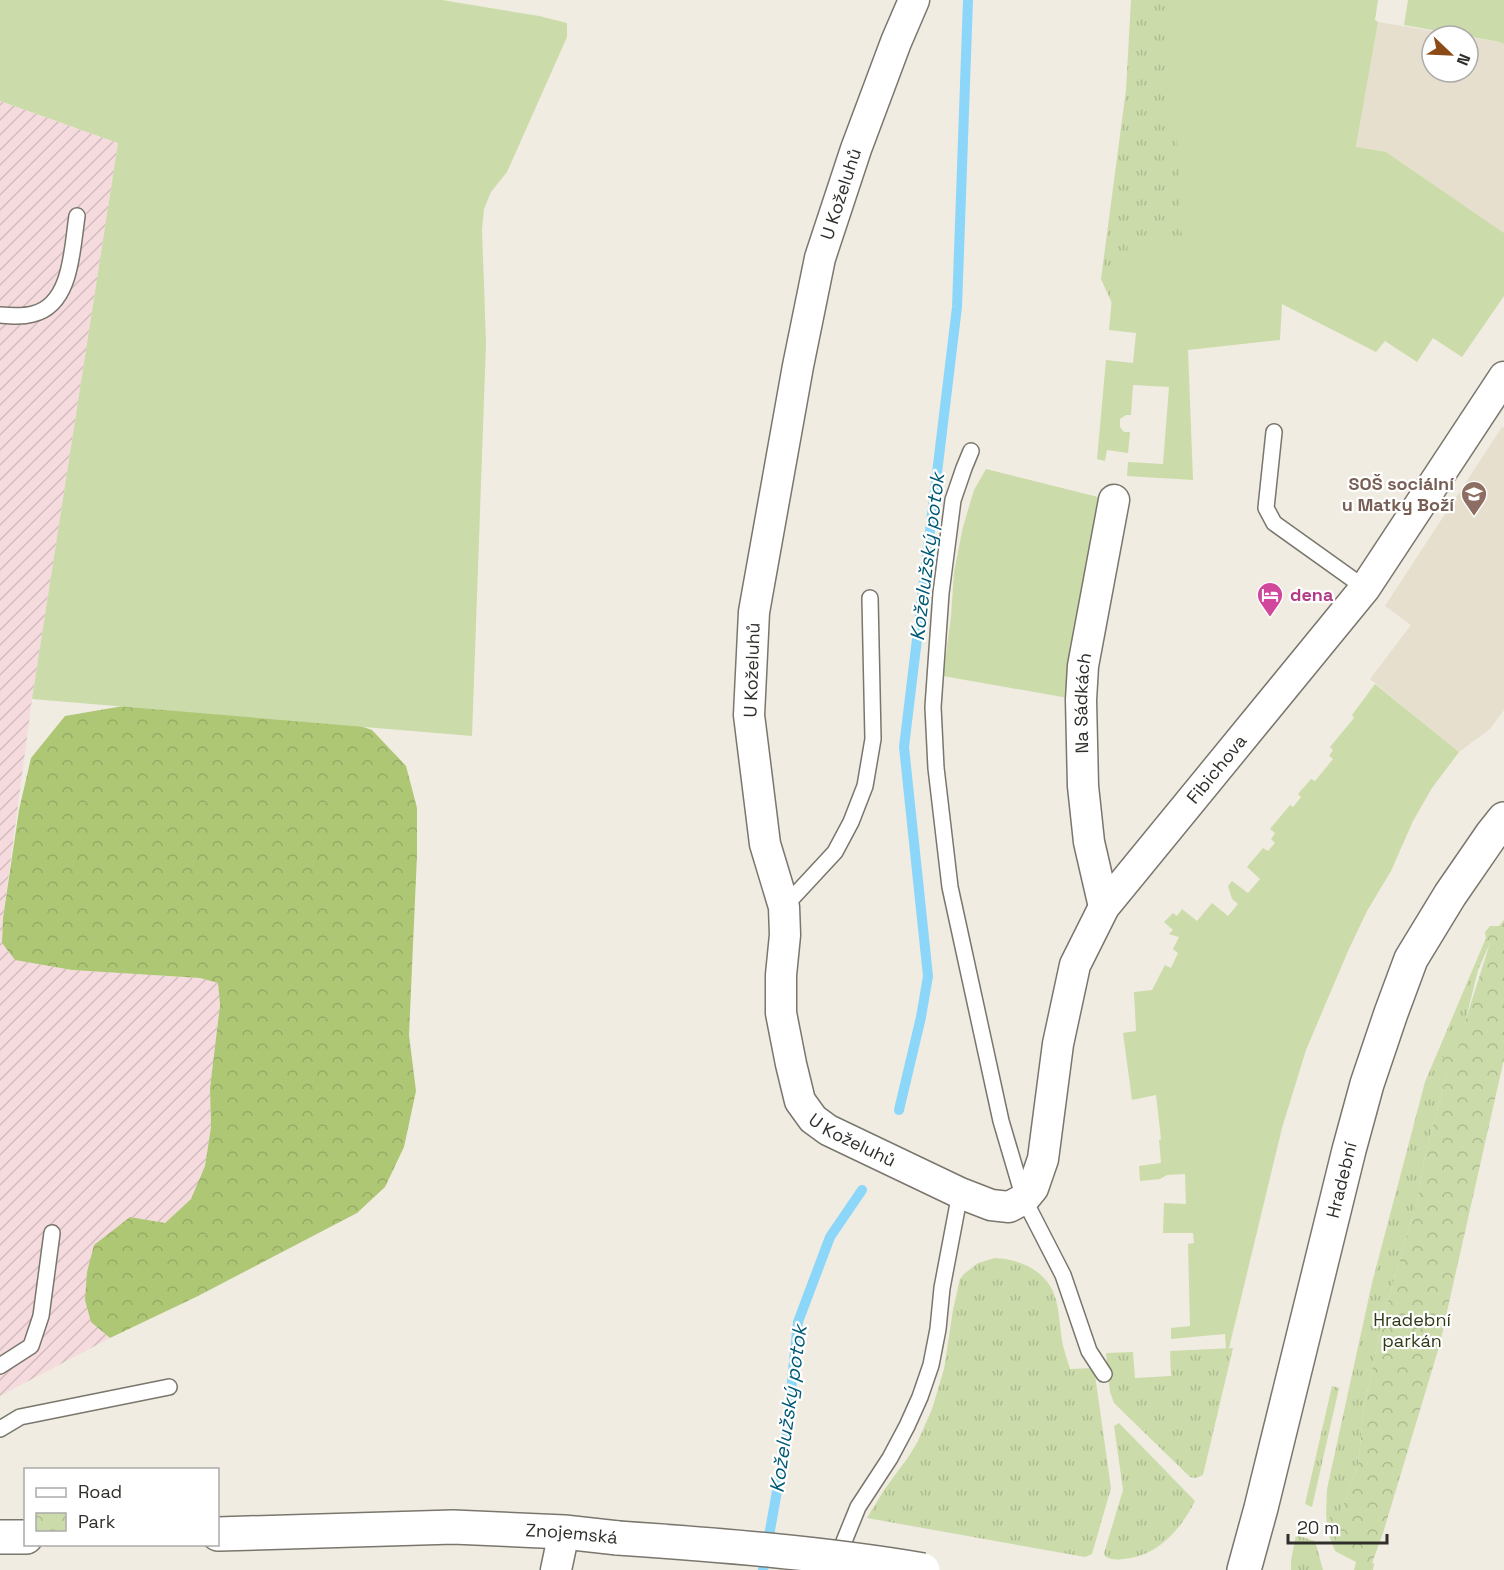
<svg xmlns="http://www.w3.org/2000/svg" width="1504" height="1570" viewBox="0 0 1504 1570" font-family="'Space Grotesk',sans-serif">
<defs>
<pattern id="industrial-furrows" width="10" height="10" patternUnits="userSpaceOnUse" patternTransform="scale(1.5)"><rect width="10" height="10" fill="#f6dbde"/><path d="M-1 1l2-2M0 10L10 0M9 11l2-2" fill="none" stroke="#d3bcbf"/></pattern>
<pattern id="grass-tufts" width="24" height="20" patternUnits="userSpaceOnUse" patternTransform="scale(1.5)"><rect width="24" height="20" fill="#cbdba9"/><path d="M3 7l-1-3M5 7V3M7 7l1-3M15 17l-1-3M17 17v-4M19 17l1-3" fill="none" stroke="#afbc92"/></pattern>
<pattern id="forest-crowns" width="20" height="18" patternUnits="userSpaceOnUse" patternTransform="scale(1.5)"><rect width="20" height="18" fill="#aec775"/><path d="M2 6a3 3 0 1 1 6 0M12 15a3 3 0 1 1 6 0" fill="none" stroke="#96ab65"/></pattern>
<pattern id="park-crowns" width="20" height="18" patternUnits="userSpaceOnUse" patternTransform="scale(1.5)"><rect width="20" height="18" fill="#cbdba9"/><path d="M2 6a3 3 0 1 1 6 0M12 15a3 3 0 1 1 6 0" fill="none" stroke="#afbc92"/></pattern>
</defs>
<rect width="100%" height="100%" fill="#f0ece2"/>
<path fill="url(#industrial-furrows)" d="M0,101L118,143L32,699L3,918L2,943L15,960L72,970L200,978L218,983L220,1005L210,1088L211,1127L205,1166L191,1199L165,1223L130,1217L91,1322L110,1338L0,1396Z"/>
<path fill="#e6dfce" d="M1378,22L1463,36H1432V72H1468V37L1500,42L1504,44V233L1386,152L1356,148Z
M1502,427L1504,428V710L1490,729L1459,752L1370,679L1411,625L1385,606Z"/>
<path fill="url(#grass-tufts)" d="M1131,0H1251L1262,197L1124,309L1111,301L1101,279L1126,90Z
M1486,938L1490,943L1478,970L1460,1043L1448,1070L1424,1160L1419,1194L1384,1315L1364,1407L1358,1465L1340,1514L1335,1551L1328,1533L1326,1514L1327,1489L1372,1283L1425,1082Z
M995,1258C1021,1259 1049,1272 1056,1300C1060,1315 1060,1331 1063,1346C1065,1354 1068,1361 1070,1369L1094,1368L1111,1488L1092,1554L1085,1557L867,1518L884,1490L909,1456L918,1441L932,1409L944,1369L953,1310L960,1279L964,1274L978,1263Z
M1233,1348L1203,1475L1195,1478L1190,1477L1114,1403L1110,1392L1106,1353L1133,1352L1135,1378L1171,1376L1170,1351Z
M1332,1386L1339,1388L1312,1507L1305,1504Z
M1119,1423L1195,1501C1181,1529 1157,1557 1123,1559C1116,1560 1111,1560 1105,1556L1104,1553L1123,1490L1114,1426Z
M1296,1535L1315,1541L1323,1570H1291V1560Z"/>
<path fill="url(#forest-crowns)" d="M135,704L299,705L372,730L406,766L417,808V855L409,1035L416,1091L404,1147L385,1187L357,1213L198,1296L110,1338L91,1322L85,1300L87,1272L94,1245L130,1217L165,1223L191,1199L205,1166L211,1127L210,1088L220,1005L218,983L200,978L72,970L15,960L2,943L3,918L19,810L31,758L65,716Z"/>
<path fill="url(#park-crowns)" d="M1504,920V1059L1439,1347L1383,1533L1372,1563H1374L1373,1570H1354L1356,1562L1335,1551L1337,1528L1333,1527L1329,1521C1330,1514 1334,1513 1340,1514L1358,1465L1364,1407L1384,1315L1419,1194L1424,1160L1448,1070L1442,1066L1441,1058L1447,1054L1454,1056L1460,1043V1038L1490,943L1486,938L1485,932L1490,926H1499Z"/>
<path fill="#cbdba9" d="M0,0H442L539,16L567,23V37L507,172L491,192L484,209L482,229L486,343L472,736L32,699L118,143L0,101Z
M1172,0H1378L1375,20L1378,22L1356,147L1386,152L1504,233V296L1462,357L1433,338L1417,362L1385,341L1376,352L1282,304L1280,340L1188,350L1193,480L1127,476L1128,462L1163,464L1169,387L1133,385L1131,415H1126L1120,419V427L1124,432H1130L1128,453L1107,450L1105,461L1097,459L1106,360L1133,363L1136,333L1109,330L1115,264H1126L1128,244H1182L1176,118L1163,116Z
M1408,0H1504V44L1500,42L1404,25Z
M986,469L1102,498L1068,698L943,676L951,617L954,572L963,527L974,490Z
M1375,684L1459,752L1432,788L1413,821L1391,871L1367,911L1348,951L1306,1050L1282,1128L1229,1348L1226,1349L1225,1334L1171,1339V1328L1190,1326L1188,1244L1194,1243L1193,1233H1163L1164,1203L1186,1204L1185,1174L1167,1175L1160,1179L1140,1181L1139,1166L1161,1163L1159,1140L1161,1139L1156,1095L1132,1100L1123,1033L1136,1031L1134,992L1152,990L1165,965L1171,968L1178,953L1173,949L1179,937L1169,934L1173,930L1164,922L1173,913L1177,916L1182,909L1197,921L1212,903L1228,916L1238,904L1232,899L1228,886L1232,881L1248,893L1260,879L1247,867L1263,848L1268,851L1275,843L1271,839L1275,833L1270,829L1290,805L1293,807L1301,797L1298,794L1311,779L1315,781L1333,759L1329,756L1333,750L1330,747L1354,718L1352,715Z"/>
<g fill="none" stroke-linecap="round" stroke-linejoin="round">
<path stroke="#8cd7f9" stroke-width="10" d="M899,1110L921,1017L928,976L904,747L957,307L968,0
M763,1570L786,1440L798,1322L830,1237L862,1190"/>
<g stroke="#7a766d" stroke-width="18">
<path id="lane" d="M0,315C11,316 22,317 33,314C72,305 72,248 77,216
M1274,432L1266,508L1274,523L1365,588
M971,451L964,468L953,500L941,593L933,707L936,768L950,887L1001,1121L1024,1199L1063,1275L1089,1351L1104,1374
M784,907L835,852L851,822L865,786L873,739L870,598
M0,1366L31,1346L41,1316L52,1233
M0,1429L20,1417L169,1387
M836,1561L858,1507L890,1458L907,1426L920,1397L931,1365L938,1329L942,1288L960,1193"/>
</g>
<g stroke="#7a766d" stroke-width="33">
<g id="street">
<path id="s1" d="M914,0L896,42L856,149L820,258L798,366L754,612L749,715L765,844L784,907L785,935L781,975V1013L791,1064L800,1101L813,1119L828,1130L960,1193L991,1205L1009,1207L1024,1199L1033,1188L1043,1159L1058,1044L1075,965L1104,907L1365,588L1504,377"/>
<path id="s2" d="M1104,907L1089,842L1083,786L1081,700L1083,666L1114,500"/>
<path d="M556,1570L564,1532"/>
</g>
</g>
<g stroke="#7a766d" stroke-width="36">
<g id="secondary">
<path id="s3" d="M218,1534L453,1527L564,1532L618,1538"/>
<path d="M0,1537H26"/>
<path id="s4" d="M1244,1570L1261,1508L1349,1150L1367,1084L1391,1013L1411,959L1450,895L1492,834L1504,819"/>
</g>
</g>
<use href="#lane" stroke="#fff" stroke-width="15"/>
<use href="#street" stroke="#fff" stroke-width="30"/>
<use href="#secondary" stroke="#fff" stroke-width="33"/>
<g stroke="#7a766d" stroke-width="36" stroke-linecap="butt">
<path id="secondary-bridge" d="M618,1538C720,1545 822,1553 923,1570"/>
</g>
<use href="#secondary-bridge" stroke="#fff" stroke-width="33"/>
</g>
<defs>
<g id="university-pin" transform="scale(1.35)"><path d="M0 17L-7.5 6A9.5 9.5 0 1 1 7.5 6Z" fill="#8d6e63" stroke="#fff"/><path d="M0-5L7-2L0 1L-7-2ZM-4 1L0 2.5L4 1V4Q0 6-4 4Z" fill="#fff"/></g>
<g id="hotel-pin" transform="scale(1.35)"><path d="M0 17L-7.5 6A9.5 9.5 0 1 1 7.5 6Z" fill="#d1479c" stroke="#fff"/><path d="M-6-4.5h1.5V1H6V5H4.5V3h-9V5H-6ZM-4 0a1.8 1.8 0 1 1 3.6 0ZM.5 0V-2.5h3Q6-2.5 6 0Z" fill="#fff"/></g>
</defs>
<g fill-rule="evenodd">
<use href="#university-pin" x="1474" y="494"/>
<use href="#hotel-pin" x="1270" y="595"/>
</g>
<g text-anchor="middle" stroke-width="4.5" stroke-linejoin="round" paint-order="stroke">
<g font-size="18" fill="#2f2e2a" stroke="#fff">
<text transform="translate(841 194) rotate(-72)" y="6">U Koželuhů</text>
<text transform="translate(752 670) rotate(-88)" y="6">U Koželuhů</text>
<text dy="6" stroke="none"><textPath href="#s2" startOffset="206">Na Sádkách</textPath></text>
<text dy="6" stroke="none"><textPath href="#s1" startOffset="1870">Fibichova</textPath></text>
<text dy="6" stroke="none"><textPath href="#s1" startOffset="1197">U Koželuhů</textPath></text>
<text dy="6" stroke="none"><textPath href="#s4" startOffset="402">Hradební</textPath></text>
<text dy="6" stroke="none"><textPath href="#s3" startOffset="354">Znojemská</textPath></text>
</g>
<g font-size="18" font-weight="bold" fill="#785e54" stroke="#fff" text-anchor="end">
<text x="1454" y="490">SOŠ sociální<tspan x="1454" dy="21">u Matky Boží</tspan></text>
</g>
<g font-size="18" font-weight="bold" fill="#b23c85" stroke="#fff" text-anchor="start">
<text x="1290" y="601">dena</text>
</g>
<g font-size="18" fill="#303a17" stroke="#fff">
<text x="1412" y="1326">Hradební<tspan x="1412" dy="21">parkán</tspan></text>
</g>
<g font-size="20" font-style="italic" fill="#005975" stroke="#fff">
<text transform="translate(927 557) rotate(-83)" y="7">Koželužský potok</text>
<text transform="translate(788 1409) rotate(-82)" y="7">Koželužský potok</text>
</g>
</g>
<rect x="24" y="1468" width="195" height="78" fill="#ffffff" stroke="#acabaa" stroke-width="1.5"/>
<rect x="36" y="1488" width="30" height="9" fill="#ffffff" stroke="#acabaa" stroke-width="1.5"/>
<text x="78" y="1498" font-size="18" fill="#2f2e2a">Road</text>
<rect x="36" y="1513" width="30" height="18" fill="url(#park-crowns)" stroke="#acabaa" stroke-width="1.5"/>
<text x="78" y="1528" font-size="18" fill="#2f2e2a">Park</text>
<g transform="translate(1450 54) rotate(113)"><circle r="28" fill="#ffffff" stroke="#acabaa" stroke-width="1.5"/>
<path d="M0-4.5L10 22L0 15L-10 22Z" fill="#8c4b16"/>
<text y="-9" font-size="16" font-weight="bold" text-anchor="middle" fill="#2f2e2a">N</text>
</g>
<path d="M1288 1534v9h99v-9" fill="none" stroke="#2f2e2a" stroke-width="3"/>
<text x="1297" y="1534" font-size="18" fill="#2f2e2a" stroke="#ffffff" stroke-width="4.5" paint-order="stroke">20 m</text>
</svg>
